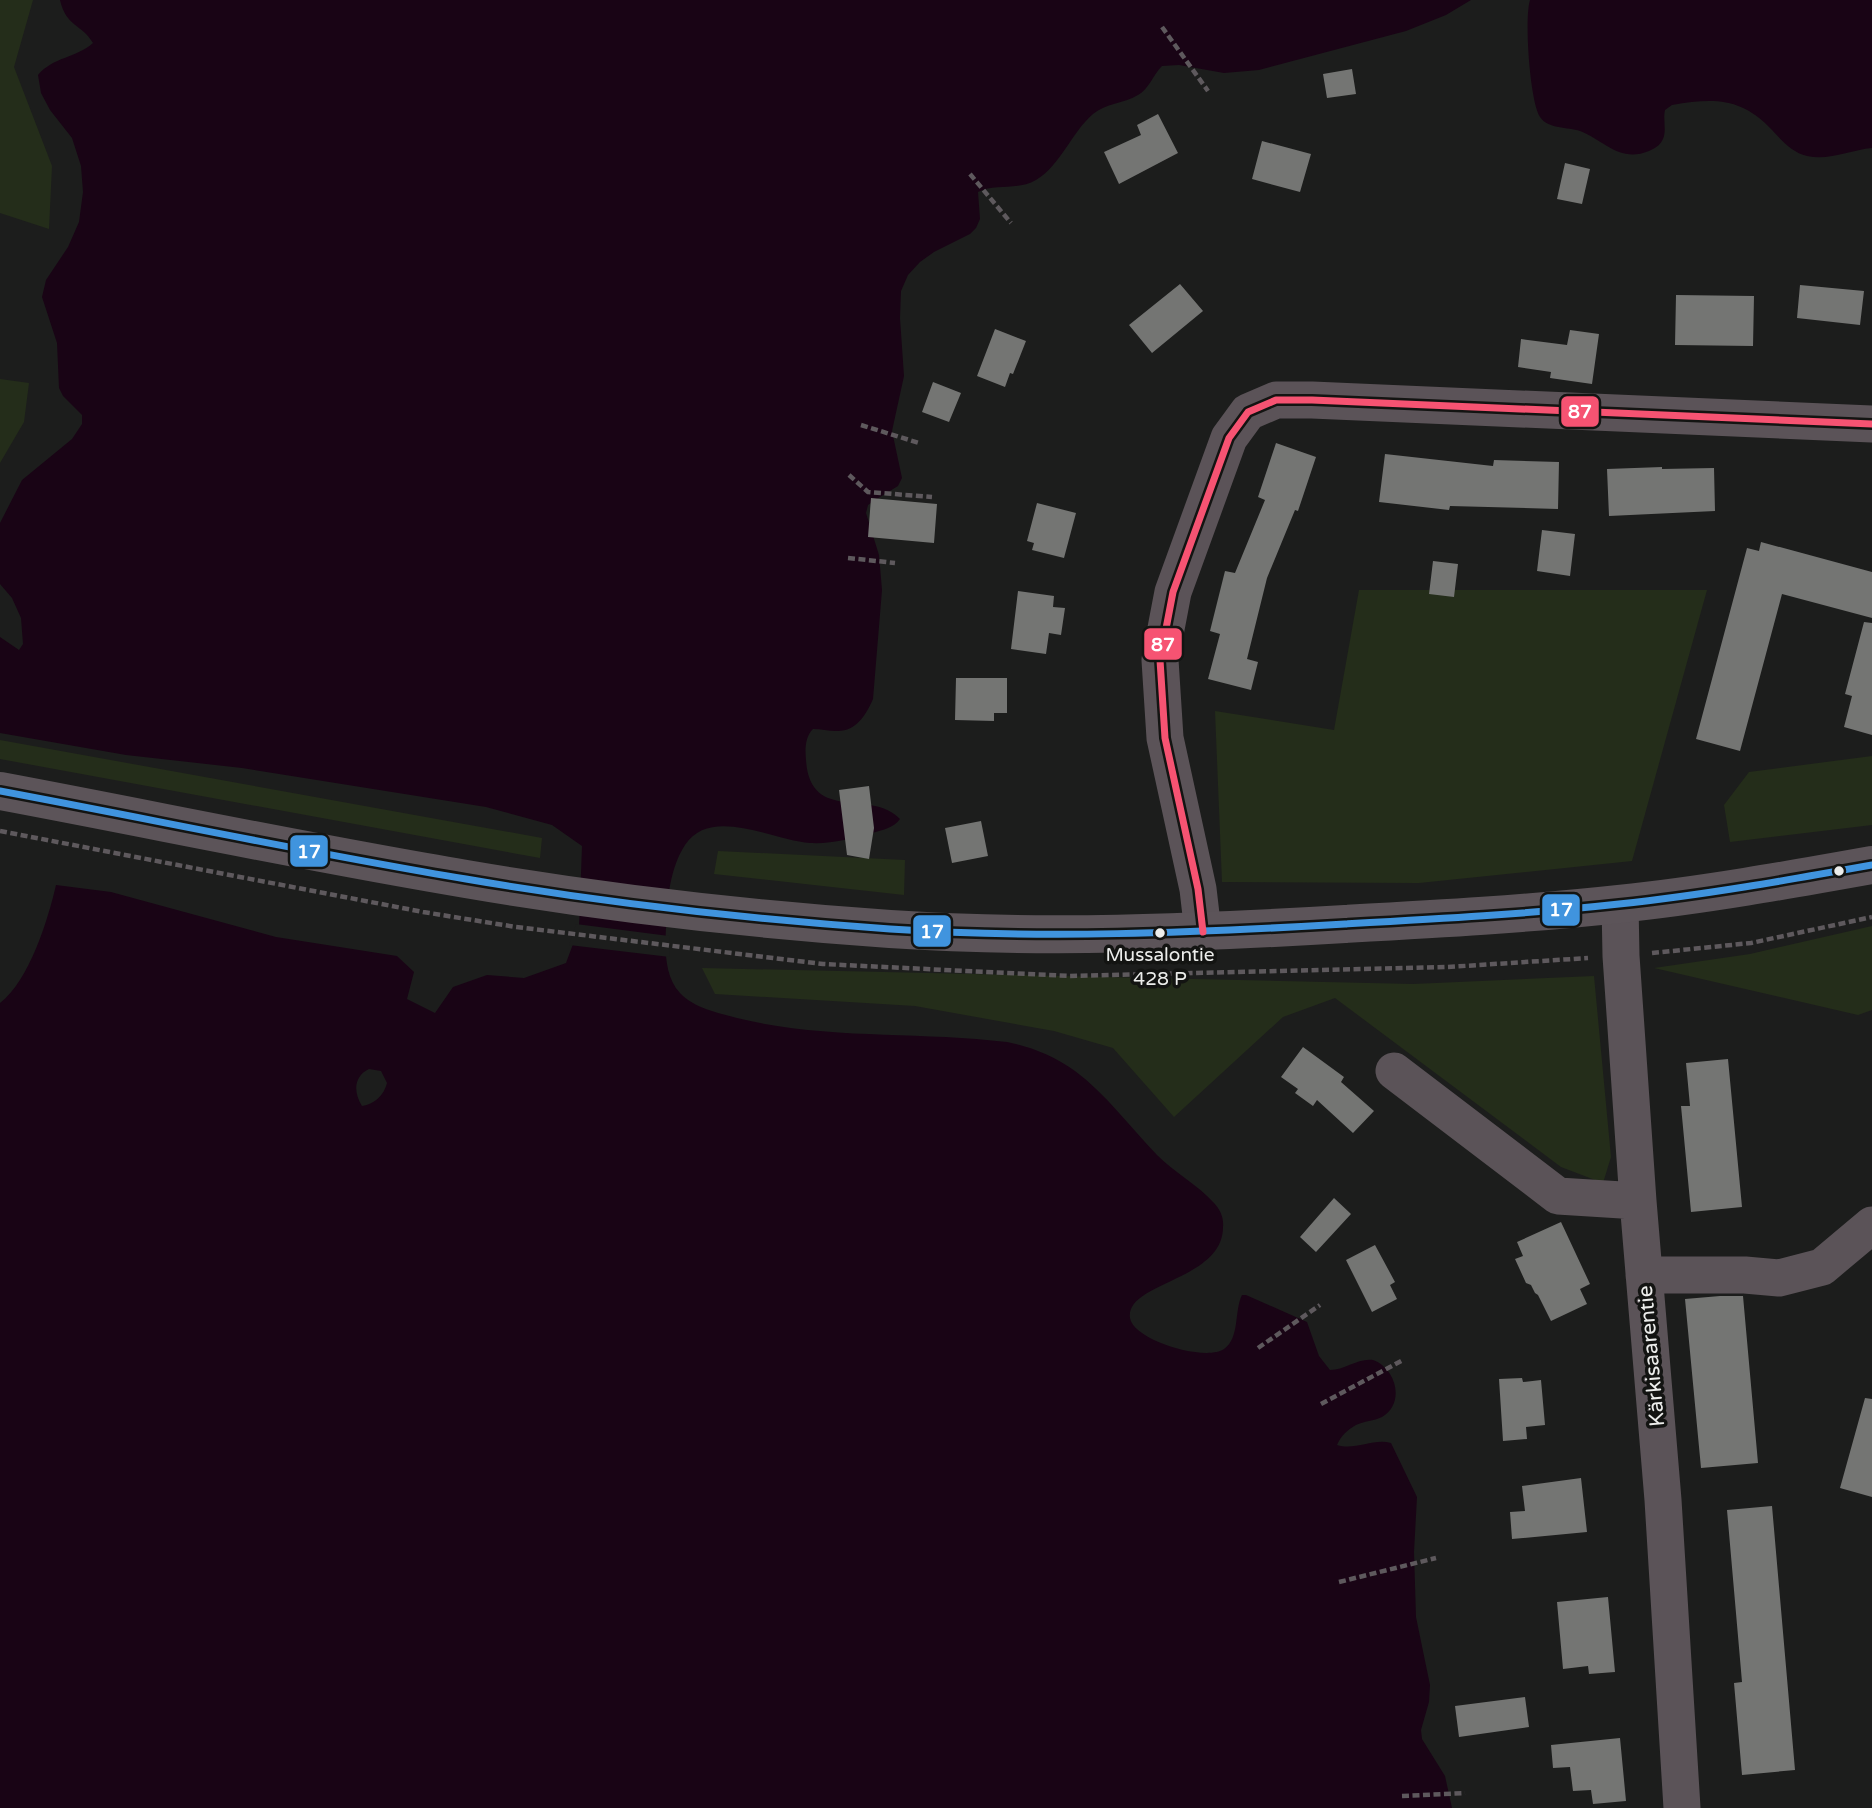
<svg xmlns="http://www.w3.org/2000/svg" width="1872" height="1808" viewBox="0 0 1872 1808" font-family="'Varela Round',sans-serif">
<rect width="100%" height="100%" fill="#1c1d1c"/>
<path fill="#242d1a" d="M0,0H33L14,67L52,166L49,229L0,213Z
M0,379L29,383L24,422L0,463Z
M1359,590H1707L1632,861L1419,883L1222,882L1215,711L1334,730Z
M0,740L542,838L540,858L0,759Z
M1872,756V825L1730,842L1724,805L1749,772Z
M718,851L905,860L904,895L714,874Z
M1872,926V1010L1858,1015L1654,968L1750,954Z
M702,968L1413,984L1594,976L1611,1157L1603,1183L1561,1167L1335,998L1283,1017L1174,1117L1113,1048L1054,1031L915,1006L715,994Z"/>
<path fill="#190415" fill-rule="evenodd" d="M60,0H1471L1446,15L1406,31L1259,70L1224,73L1179,65L1162,66C1153,75 1149,89 1138,95C1123,104 1106,103 1093,114C1071,133 1061,165 1036,180C1017,191 996,183 978,192L980,219L976,228L970,234L934,252L920,262L908,275L901,291L900,318L904,376L892,431L902,478L898,486L875,500L868,505L866,513L879,555L882,590L873,699C866,715 856,732 836,731C828,731 821,729 813,729C805,737 805,749 806,760C810,824 871,788 900,819C894,828 882,830 872,833C852,839 831,844 810,843C774,841 711,805 685,845C670,868 667,900 666,927C665,948 664,976 680,993C694,1008 718,1013 737,1018C826,1040 917,1031 1007,1042C1032,1047 1054,1056 1075,1071C1106,1094 1130,1127 1157,1155C1174,1172 1198,1185 1214,1203C1220,1209 1224,1218 1223,1227C1223,1281 1125,1282 1130,1318C1133,1340 1205,1362 1224,1349C1240,1338 1234,1311 1242,1295H1246L1307,1322L1319,1356L1330,1370C1345,1370 1358,1358 1373,1360C1380,1362 1386,1368 1390,1374C1399,1388 1398,1408 1382,1417C1374,1421 1364,1421 1356,1425C1347,1430 1341,1436 1337,1445C1355,1451 1373,1438 1391,1443L1417,1497L1414,1552L1416,1617L1430,1685L1429,1702L1421,1730L1422,1739L1445,1776L1452,1808H0V1003C29,981 48,920 56,885L111,892L276,937L397,956L414,972L407,999L435,1013L453,987L487,975L524,978L566,963L579,928L582,846L552,825L486,807L242,768L126,755L0,733V637L19,650L23,644L21,618L12,598L0,584V523L22,480L72,439L82,424V415L63,396L59,388L57,343L42,297L46,280L68,247L79,222L83,192L81,166L72,138L50,110L41,93L38,75C53,57 76,58 93,43C82,24 66,27 60,0ZM369,1069L381,1071L387,1083C384,1095 375,1104 362,1106C353,1092 354,1076 369,1069Z
M1530,0H1872V148C1850,150 1829,161 1807,156C1793,153 1782,141 1772,130C1741,97 1714,98 1672,105L1665,110C1663,118 1666,128 1664,136C1662,144 1656,148 1649,151C1620,163 1605,141 1580,131C1568,127 1548,129 1540,117C1530,102 1524,19 1530,0Z"/>
<path fill="#1c1d1c" d="M576,924L669,936L670,957L569,945Z"/>
<path fill="#747573" d="M1352,69L1356,94L1327,98L1323,74Z
M1158,114L1178,153L1119,184L1104,152L1141,135L1137,125Z
M1262,141L1311,154L1300,192L1252,179Z
M1565,163L1590,169L1582,204L1557,199Z
M1180,284L1203,311L1152,353L1129,325Z
M1800,285L1864,291L1860,325L1797,318Z
M1676,295L1754,296L1753,346L1675,345Z
M995,329L1026,341L1013,374L1010,373L1005,387L977,376Z
M1570,330L1599,334L1592,384L1550,378L1551,372L1518,367L1521,339L1567,345Z
M933,382L961,393L949,422L922,412Z
M1276,443L1316,457L1298,511L1295,510L1267,578L1247,659L1258,662L1251,690L1208,679L1220,634L1210,631L1225,571L1235,573L1265,500L1258,497Z
M1385,454L1493,466L1494,460L1559,462L1558,509L1450,506L1449,510L1379,502Z
M1662,467V469L1714,468L1715,511L1609,516L1607,469Z
M871,498L937,504L934,543L868,537Z
M1037,503L1076,513L1064,558L1032,550L1034,543L1027,541Z
M1542,530L1575,534L1570,576L1537,571Z
M1761,542L1872,572V618L1782,594L1740,751L1696,739L1747,548L1759,551Z
M1433,561L1458,564L1454,597L1429,594Z
M1018,591L1054,596L1053,607L1065,608L1061,635L1049,633L1046,654L1011,649Z
M1864,622L1872,623V735L1844,727L1852,696L1845,694Z
M956,678H1007V713H994V721L955,720Z
M869,786L874,828L869,859L847,855L839,790Z
M981,821L988,856L952,863L945,828Z
M1303,1047L1344,1077L1341,1082L1374,1111L1353,1133L1317,1100L1313,1106L1295,1093L1298,1089L1281,1077Z
M1728,1059L1742,1207L1691,1212L1681,1106H1690L1686,1063Z
M1334,1198L1351,1214L1316,1252L1300,1237Z
M1561,1222L1590,1284L1580,1289L1587,1304L1551,1321L1538,1295L1535,1293L1531,1285L1526,1283L1515,1259L1523,1256L1517,1242Z
M1375,1245L1395,1282L1390,1285L1397,1299L1372,1312L1346,1260Z
M1720,1296H1743L1758,1463L1701,1468L1685,1299Z
M1522,1378L1523,1382L1541,1380L1545,1425L1526,1427L1527,1439L1503,1441L1499,1379Z
M1865,1398L1872,1399V1497L1840,1488Z
M1581,1478L1587,1532L1512,1539L1510,1512L1525,1511L1522,1486Z
M1772,1506L1795,1770L1742,1775L1734,1683L1742,1682L1727,1510Z
M1608,1597L1615,1672L1589,1674L1588,1666L1563,1669L1557,1602Z
M1525,1697L1529,1727L1459,1737L1455,1706Z
M1620,1738L1626,1801L1593,1804L1591,1790L1573,1791L1570,1767L1553,1768L1551,1745Z"/>
<g fill="none" stroke-linecap="round" stroke-linejoin="round">
<path stroke="#5e595d" stroke-width="4.5" stroke-dasharray="7 3.5" stroke-linecap="butt" d="M1162,27L1208,91
M970,174L1011,223
M861,425L919,443
M849,475L868,492L932,497
M848,558L895,563
M0,831L423,912L516,927L823,964L1070,976L1448,967L1588,958
M1652,953L1751,943L1872,917
M1258,1348L1320,1305
M1321,1404L1403,1360
M1339,1582L1436,1558
M1402,1796L1465,1793"/>
<path stroke="#5b5358" stroke-width="37" d="M1620,904L1621,956L1638,1201L1663,1500L1682,1808
M1203,932L1198,889L1165,738L1160,660L1173,592L1229,438L1248,412L1276,400H1312L1872,424
M1394,1071L1558,1196L1638,1201
M1644,1275H1745L1779,1278L1822,1267L1872,1225"/>
<path stroke="#5c5459" stroke-width="38" d="M0,791C155,820 310,853 466,879C606,903 748,919 890,929C1041,939 1194,933 1345,924C1436,919 1528,914 1619,904C1704,895 1788,880 1872,865"/>
<g stroke="#131412" stroke-width="12">
<path id="bus-1" d="M0,791C155,820 310,853 466,879C606,903 748,919 890,929C1041,939 1194,933 1345,924C1436,919 1528,914 1619,904C1704,895 1788,880 1872,865"/>
</g>
<g stroke="#131412" stroke-width="12">
<path id="bus-2" d="M1203,932L1198,889L1165,738L1160,660L1173,592L1229,438L1248,412L1276,400H1312L1872,424"/>
</g>
<use href="#bus-1" stroke="#4094de" stroke-width="7"/>
<use href="#bus-2" stroke="#f65372" stroke-width="7"/>
</g>
<g fill="#ecedeb" stroke="#131412" stroke-width="2.5">
<circle cx="1839" cy="871" r="6"/>
<circle cx="1160" cy="933" r="6"/>
</g>
<g text-anchor="middle" stroke-width="7" stroke-linejoin="round" paint-order="stroke">
<g font-size="19" fill="#ecedeb" stroke="#131412">
<text x="1160" y="961">Mussalontie<tspan x="1160" dy="24">428 P</tspan></text>
</g>
<g font-size="21" fill="#ecedeb" stroke="#131412">
<text transform="translate(1651 1356) rotate(-95)" y="7">Kärkisaarentie</text>
</g>
</g>
<g stroke="#131412" stroke-width="2.5">
<rect x="1560" y="395" width="40" height="33" rx="7" fill="#f65372"/>
<rect x="1143" y="627" width="40" height="34" rx="7" fill="#f65372"/>
<rect x="289" y="834" width="40" height="34" rx="7" fill="#4094de"/>
<rect x="1541" y="893" width="40" height="34" rx="7" fill="#4094de"/>
<rect x="912" y="914" width="40" height="34" rx="7" fill="#4094de"/>
</g>
<g font-size="19" text-anchor="middle" font-weight="bold" fill="#fff">
<text x="1580" y="418">87</text>
<text x="1163" y="651">87</text>
<text x="309" y="858">17</text>
<text x="1561" y="916">17</text>
<text x="932" y="938">17</text>
</g>
</svg>
